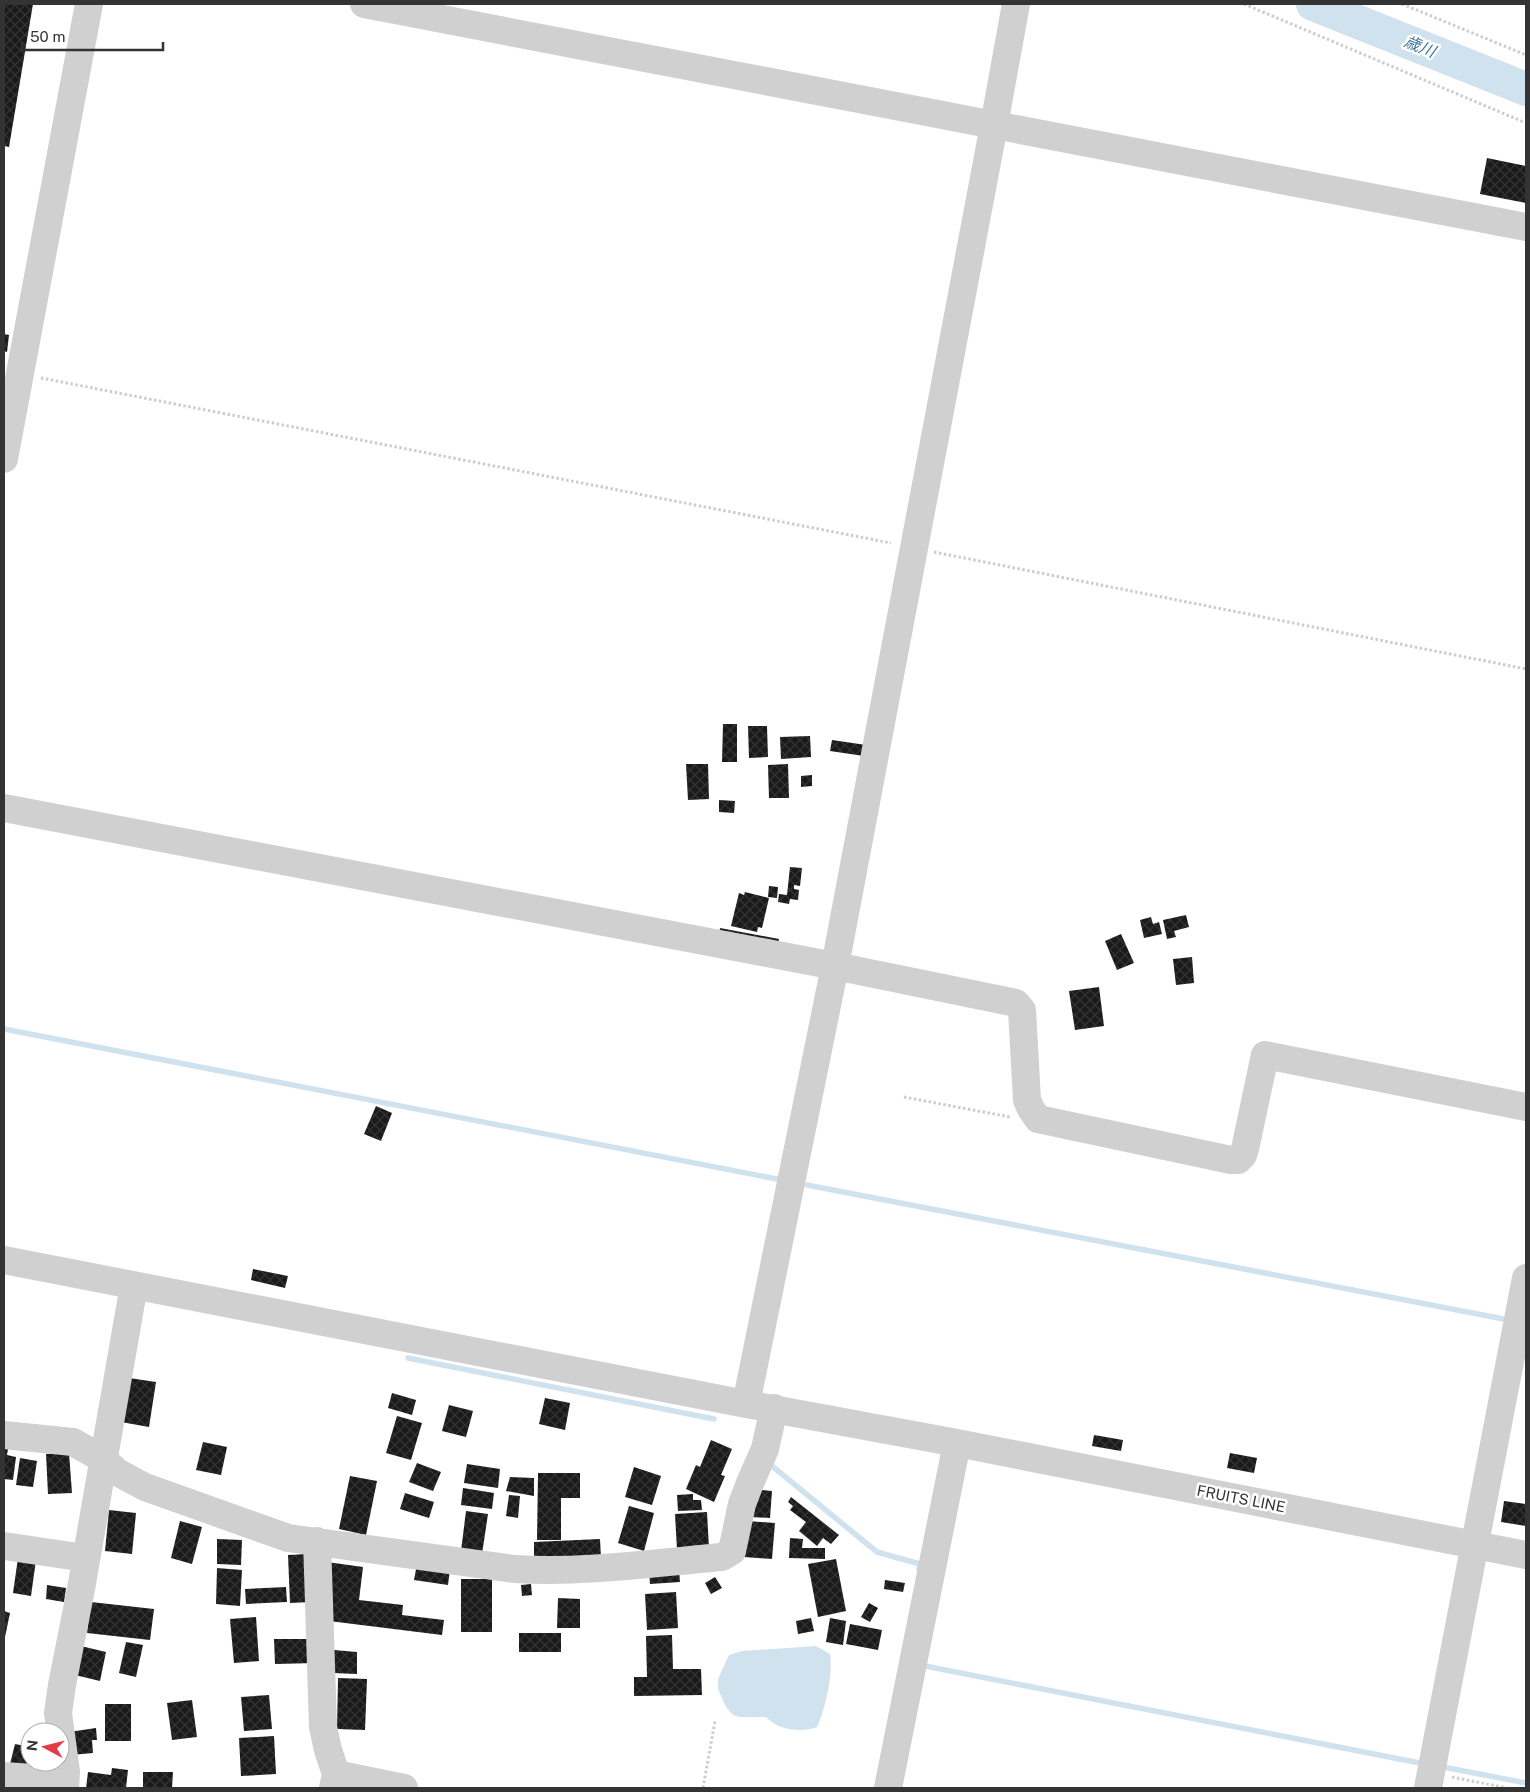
<svg xmlns="http://www.w3.org/2000/svg" width="1530" height="1792" viewBox="0 0 1530 1792" font-family="'Public Sans','Noto Sans JP',sans-serif">
<defs>
<pattern id="building-cross-hatch" width="8" height="8" patternUnits="userSpaceOnUse" patternTransform="scale(1.25)"><rect width="8" height="8" fill="#1a1a1a"/><path d="M0 0l8 8M0 8l8-8" fill="none" stroke="#333"/></pattern>
</defs>
<rect width="100%" height="100%" fill="#fff"/>
<path fill="#cfe2ee" d="M816,1646L830,1654C833,1675 826,1707 817,1727C801,1733 778,1730 766,1717H740L733,1715L726,1707L718,1689V1679L729,1655L742,1651Z"/>
<g fill="none" stroke-linecap="round" stroke-linejoin="round">
<path stroke="#cfe2ee" stroke-width="5.5" d="M4,1029L782,1180
M807,1185L1509,1320
M408,1358L714,1419
M772,1466L877,1552L920,1564L919,1569
M925,1666L1425,1764
M1443,1767L1526,1783"/>
<path stroke="#cfe2ee" stroke-width="34" d="M1313,4L1526,89"/>
</g>
<path fill="url(#building-cross-hatch)" d="M4,4H33L9,147L4,146Z
M1487,158L1526,166V203L1480,194Z
M4,334L9,335L7,352L4,351Z
M723,724H737V762H722Z
M748,726H767L768,757L749,758Z
M810,736L811,757L781,759L780,737Z
M832,740L866,745L864,756L830,751Z
M686,764H708L709,799L688,800Z
M788,764L789,798H769L768,765Z
M812,775V786L801,787V776Z
M719,800L735,801L734,813L719,812Z
M790,867L802,868L800,886L794,885V889L799,890L798,900L790,899L789,904L778,902L779,894L787,895Z
M769,886L778,887L777,898L768,897Z
M745,892L769,898L762,928L758,927L757,932L731,926L739,893L744,895Z
M1186,915L1189,927L1174,931L1176,937L1167,939L1163,920Z
M1151,917L1153,924L1159,922L1162,934L1144,938L1140,920Z
M720,928L779,939L777,950L718,940Z
M1121,934L1134,963L1117,970L1105,941Z
M1192,957L1194,983L1176,985L1173,959Z
M1099,987L1104,1026L1075,1030L1069,991Z
M376,1106L392,1113L381,1141L364,1134Z
M253,1269L288,1276L285,1288L251,1280Z
M129,1378L156,1382L149,1427L121,1422Z
M392,1393L416,1400L412,1415L388,1408Z
M545,1398L570,1403L565,1430L539,1424Z
M449,1405L473,1411L466,1437L442,1431Z
M397,1416L422,1423L411,1460L386,1453Z
M1094,1435L1123,1440L1121,1451L1092,1446Z
M711,1440L732,1449L721,1475L725,1476L714,1502L686,1489L696,1465L700,1467Z
M203,1442L227,1447L221,1475L196,1470Z
M4,1448L8,1449L7,1455L16,1457L13,1480L4,1479Z
M69,1453L72,1493L48,1494L46,1454Z
M1230,1453L1257,1458L1254,1473L1227,1468Z
M20,1458L37,1461L33,1487L16,1485Z
M417,1463L441,1472L433,1491L409,1482Z
M467,1464L500,1469L498,1488L464,1483Z
M634,1467L661,1476L652,1505L625,1497Z
M538,1473H580V1498H561V1540H537Z
M350,1476L377,1481L366,1535L339,1529Z
M510,1477L534,1478V1496L506,1491Z
M463,1488L494,1493L492,1509L461,1505Z
M752,1489L772,1491L770,1518L750,1517Z
M405,1493L434,1502L429,1518L400,1509Z
M693,1494V1500H701L702,1510L678,1511L677,1495Z
M509,1495L520,1496L518,1518L506,1516Z
M791,1497L839,1535L831,1544L823,1538L817,1546L799,1531L806,1522L790,1510L793,1506L788,1502Z
M1504,1501L1526,1504V1526L1501,1522Z
M629,1506L654,1513L644,1551L618,1543Z
M109,1510L136,1513L132,1554L105,1551Z
M466,1511L488,1514L482,1554L461,1551Z
M707,1512L709,1548L677,1550L675,1514Z
M180,1521L202,1527L192,1564L171,1558Z
M747,1521L775,1523L772,1559L744,1557Z
M790,1538L803,1539L802,1548H825V1559L789,1558Z
M217,1539L242,1540L241,1565L217,1564Z
M600,1539L601,1558L534,1562V1542Z
M308,1554L311,1602L290,1603L288,1555Z
M18,1558L36,1560L31,1596L13,1593Z
M836,1559L846,1611L818,1617L808,1564Z
M327,1562L363,1567L359,1600L403,1605L402,1615L444,1620L442,1635L329,1621Z
M417,1564L450,1569L448,1585L414,1580Z
M217,1568L242,1570L240,1606L216,1604Z
M679,1570L680,1582L650,1584L649,1572Z
M715,1577L722,1588L711,1594L705,1583Z
M461,1579H492V1632H461Z
M885,1580L905,1583L903,1592L884,1589Z
M531,1584L532,1595L522,1596L521,1585Z
M47,1585L66,1588L64,1602L46,1599Z
M286,1587L287,1602L246,1604L245,1589Z
M676,1592L678,1628L647,1630L645,1594Z
M558,1598L580,1599V1628H557Z
M91,1602L154,1609L150,1640L87,1633Z
M869,1603L878,1608L870,1622L861,1617Z
M4,1611L10,1613L5,1637H4Z
M256,1617L259,1661L234,1663L230,1619Z
M811,1618L814,1631L798,1634L796,1621Z
M830,1618L846,1621L843,1645L826,1642Z
M850,1624L882,1630L878,1650L846,1644Z
M519,1633H561V1652H519Z
M672,1635L673,1669H701L702,1695L634,1696V1677H647L646,1636Z
M274,1639H317L316,1663L275,1664Z
M126,1642L143,1645L136,1677L119,1673Z
M81,1646L106,1652L100,1681L75,1675Z
M334,1650L357,1652V1674L333,1673Z
M338,1678L367,1679L365,1730L337,1729Z
M269,1695L272,1729L244,1731L241,1697Z
M192,1700L197,1737L172,1740L167,1703Z
M105,1704H131V1741H105Z
M96,1728L97,1740H92L93,1753L71,1755L69,1732Z
M274,1736L276,1774L241,1776L239,1738Z
M15,1744L30,1747L26,1767L10,1764Z
M112,1768L128,1770L126,1788H86L88,1772L111,1775Z
M143,1772H173L172,1788H143Z"/>
<g fill="none" stroke-linecap="round" stroke-linejoin="round">
<path stroke="#cdcdcd" stroke-width="3" stroke-dasharray="2.5 2.5" stroke-linecap="butt" d="M1244,4L1526,123
M1402,4L1526,55
M41,378L891,543
M934,552L1526,669
M904,1097L1010,1117
M1452,1777L1507,1788
M703,1788L715,1721"/>
<path stroke="#d0d0d0" stroke-width="28" d="M364,4L1526,227
M4,459L89,4
M4,808L835,966L1016,1003L1022,1010L1027,1100L1031,1109L1038,1119L1231,1160H1238L1243,1155L1245,1149L1265,1055L1526,1107
M4,1260L746,1404L957,1443L1526,1555
M746,1404L835,966L994,125L1016,4
M4,1435L73,1442L103,1459L117,1472L145,1487L288,1538L515,1569C584,1573 653,1563 722,1557L732,1551L742,1504L750,1483L765,1449L774,1408
M317,1541L323,1727L328,1750L336,1774L333,1788
M4,1546L85,1558
M336,1774L404,1788
M4,1776L32,1778L66,1772
M65,1788L66,1772L58,1713L62,1685L81,1589L134,1285
M888,1788L957,1443
M1428,1788L1526,1278"/>
</g>
<g text-anchor="middle" stroke-width="5" stroke-linejoin="round" paint-order="stroke">
<g font-size="15" fill="#333" stroke="#fff">
<text transform="translate(1241 1499) rotate(11)" y="5">FRUITS LINE</text>
</g>
<g font-size="16" font-style="italic" fill="#3f7597" stroke="#fff">
<text transform="translate(1420 46) rotate(22)" y="6">歳川</text>
</g>
</g>
<rect width="1530" height="1792" fill="none" stroke="#333333" stroke-width="10"/>
<g transform="translate(45 1747) rotate(277)"><circle r="24" fill="#ffffff" stroke="#adadad"/>
<path d="M0-4L9 19L0 12L-9 19Z" fill="#e63946"/>
<text y="-8" font-size="14" font-weight="bold" text-anchor="middle" fill="#333333">N</text>
</g>
<path d="M22 42v8h141v-8" fill="none" stroke="#333333" stroke-width="2.5"/>
<text x="30" y="42" font-size="15" fill="#333333" stroke="#ffffff" stroke-width="4" paint-order="stroke">50 m</text>
</svg>
